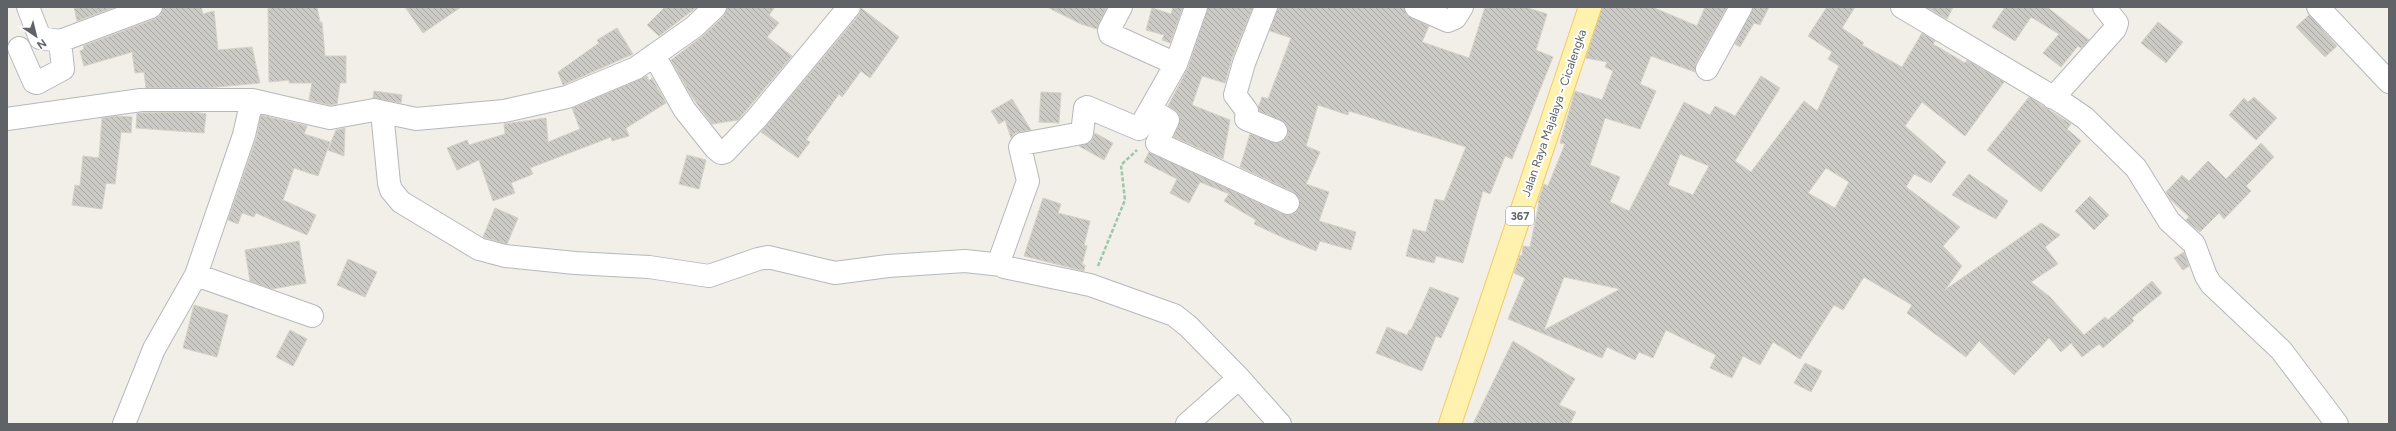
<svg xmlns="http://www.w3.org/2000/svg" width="2396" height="431" viewBox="0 0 2396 431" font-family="Figtree,sans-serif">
<defs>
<pattern id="building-back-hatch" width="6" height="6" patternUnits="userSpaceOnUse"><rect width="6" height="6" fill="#cccac5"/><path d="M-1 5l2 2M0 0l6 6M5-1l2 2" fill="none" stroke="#a9a8a4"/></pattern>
</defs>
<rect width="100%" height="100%" fill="#f1efe8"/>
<path fill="url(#building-back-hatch)" stroke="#d6d1c6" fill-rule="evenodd" d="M74,7H115L77,21Z
M163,7H201L203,14L214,11L218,50L252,47L260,83L207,88H146L144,72L135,73L132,52L84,66L80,51L84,49L83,46L155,19L161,15Z
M268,7H317L320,22H322L325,56H346V83H340L337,104L330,105L309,100L312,83H289V80L269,82Z
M405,7H461L423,33Z
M665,7H697L659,36L647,25Z
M727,7H775L769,15L779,23L767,37L792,56L738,120L712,124L692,97L671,60L703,36L724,16Z
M1047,7H1107L1097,29L1081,24Z
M1173,7H1183L1170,43L1162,40L1164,35L1146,30L1152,8L1171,14Z
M1208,7H1253L1232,58L1225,83L1202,76L1192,105L1230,120L1223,159L1174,137L1180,119L1178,113L1168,106L1188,68Z
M1278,7H1404L1406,14L1411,18L1429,26L1422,42L1469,58L1485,7H1525L1547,14L1536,50L1553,57L1512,159L1505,156L1490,194L1483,191L1463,263L1436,256L1434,263L1406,256L1413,229L1426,232L1435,199L1444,201L1466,147L1349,111L1348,115L1318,105L1306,146L1320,152L1306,184L1329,192L1319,221L1356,232L1351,250L1320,241L1316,251L1284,238L1254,224L1256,220L1224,201L1229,194L1200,182L1189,203L1170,193L1177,179L1144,162L1149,152L1283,214L1290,215L1296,213L1300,201L1294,192L1240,167L1250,134L1277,143L1284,141L1288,135L1286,123L1259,111L1258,108L1262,97L1268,99L1291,38L1270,31Z
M1602,7H1652L1697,26L1705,7H1727L1696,63L1695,72L1651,56L1640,84L1656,91L1640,129L1605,118L1590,165L1620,177L1610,202L1629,211L1684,102L1710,115L1715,106L1735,116L1761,76L1780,88L1735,161L1751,172L1804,101L1817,111L1839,66L1828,59L1832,52L1808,36L1827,7H1855L1842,28L1864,43L1862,45L1902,67L1922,33L1935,41L1933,44L1965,63L1967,60L2004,82L1965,136L1922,102L1905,126L1946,162L1931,183L1914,174L1906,187L1960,227L1943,246L1962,266L1945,290L2041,223L2060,235L2045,247L2058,264L2031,282L2050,297L2084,335L2105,317L2108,320L2152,281L2162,293L2132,318L2134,321L2103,348L2099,344L2082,357L2071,343L2061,352L2049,338L2014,375L1979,341L1966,357L1907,313L1912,305L1864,277L1843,310L1834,305L1800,359L1773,342L1760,365L1743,356L1732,378L1710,368L1716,355L1666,330L1653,358L1639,352L1635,360L1607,347L1602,358L1508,319L1525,278L1514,273L1520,255L1522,256L1523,246L1530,247L1539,203L1538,202L1544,184L1548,186L1565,144L1560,143L1575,91L1602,100L1613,71L1605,67L1607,62L1586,58ZM1680,154L1709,166L1693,195L1668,185ZM1826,168L1849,182L1835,208L1808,193ZM1564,277L1620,289L1544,330Z
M1753,7H1769L1760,25L1754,23L1740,47L1735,44Z
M1926,7H1953L1947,19Z
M2005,7H2047L2089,40L2081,48L2078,46L2061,67L2043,53L2059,34L2031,17L2015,41L1992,27Z
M861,8L899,37L870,78L861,71L842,97L839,94L806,140L810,142L798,158L761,132L859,15Z
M2309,15L2337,46L2325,57L2296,27Z
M2158,22L2183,42L2166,63L2141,43Z
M617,28L633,54L563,85L558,72L599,43L597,40Z
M647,76L649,81L652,78L666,103L626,128L629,136L612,141L611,137L530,168L533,174L511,183L515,193L493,201L479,160L457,170L447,148L467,140L469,145L505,134L504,124L546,118L548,142L580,129L572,108Z
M374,91L402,95L401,103L373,98Z
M1041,92L1061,93L1059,123L1039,122Z
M2029,97L2071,124L2067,129L2081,141L2041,192L1987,150Z
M2254,97L2277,118L2256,140L2229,115L2244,98L2248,102Z
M1012,99L1031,130L1015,133L1011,138L1005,120L999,124L991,111Z
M193,112L206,114L204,133L136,128L137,113Z
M261,115L307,126L304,134L330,142L318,176L294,168L283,200L316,215L307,235L256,213L254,217L242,213L238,224L228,220L256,139Z
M117,116L132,117L131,133L121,132L115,184L106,183L102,209L72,205L75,185L80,186L83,156L99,158L102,118Z
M345,128L344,156L328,150L336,130Z
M1095,133L1113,143L1104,160L1079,146L1091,142Z
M2261,143L2274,157L2246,186L2251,191L2224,219L2219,213L2200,232L2186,220L2189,217L2171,200L2166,192L2182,175L2189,181L2208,161L2226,179Z
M687,155L706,160L699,189L679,184Z
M1969,174L2008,201L1996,219L1952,195Z
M2090,196L2109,215L2094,230L2075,211Z
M1043,198L1061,204L1058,213L1090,221L1084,245L1087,246L1082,265H1085L1084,271L1024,256Z
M495,208L518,218L507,244L483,237Z
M299,241L306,283L272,289L250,281L245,250Z
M2184,252L2189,266L2183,270L2174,258Z
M348,259L377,272L365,297L337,285Z
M1430,287L1459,298L1441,338L1436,336L1422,371L1376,353L1387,327L1407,335L1409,330H1411Z
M194,305L228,315L217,357L183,348Z
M290,330L307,339L293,366L276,357Z
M1513,341L1575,379L1559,405L1576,412L1570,424H1473Z
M1805,363L1822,371L1811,392L1794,383Z"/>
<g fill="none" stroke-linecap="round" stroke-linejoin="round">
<g stroke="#b5b8bc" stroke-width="24">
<path id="minor" d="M28,7L40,38L60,41L151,7
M1121,7L1109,30L1110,34L1176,64L1139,129L1087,107L1085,108L1082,133L1022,144L1020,147L1028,181L1000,259L1004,267L1090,285L1174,315L1188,326L1239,378L1280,424
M1266,7L1244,63L1235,95L1247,111L1246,119L1276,131
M1416,7L1448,21L1455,18L1462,7
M1902,7L2063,103L2085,118L2136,168L2169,221L2194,244L2206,276L2211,284L2281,350L2337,424
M2318,7L2389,82
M19,48L34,82L37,83L63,69L60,41
M654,55L684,109L715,148L721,153L725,152L757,118L849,7
M1176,64L1196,7
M1707,69L1741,7
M2053,98L2115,29L2117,23L2104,7
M1151,110L1168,120L1157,143L1288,203
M382,112L389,183L391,190L401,202L479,249L505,256L575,263L649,267L709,276L758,259L768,257L835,273L888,266L965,261L1002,265
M7,119L141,100H252L330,118L374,110L416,119L504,111L567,97L636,68L694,27L715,7
M196,275L312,316
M124,424L154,349L196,275L244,135L252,100
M1187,424L1239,378"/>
</g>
<g stroke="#f2c960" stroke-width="24">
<path id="primary" d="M1450,424L1590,7"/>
</g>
<path stroke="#9cc7a9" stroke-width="2.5" stroke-dasharray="4 2" stroke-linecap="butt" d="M1098,266L1125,200L1121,165L1137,150"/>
<use href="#minor" stroke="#fff" stroke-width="22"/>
<use href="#primary" stroke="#fff2af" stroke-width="22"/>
</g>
<g text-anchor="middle" stroke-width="4" stroke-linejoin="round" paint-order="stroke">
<rect fill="#fff" stroke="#8f9295" stroke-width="1" x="1506" y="207" width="28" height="18" rx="3"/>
<g font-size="11" font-weight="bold" fill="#5f6368">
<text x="1520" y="220">367</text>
</g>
<g font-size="12" fill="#5f6368" stroke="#fff">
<text transform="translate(1554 113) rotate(-71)" y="4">Jalan Raya Majalaya - Cicalengka</text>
</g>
</g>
<rect width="2396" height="431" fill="none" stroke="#5f6368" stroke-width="16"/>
<g transform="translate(36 36) rotate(145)" stroke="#ffffff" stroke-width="3" paint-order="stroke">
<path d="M0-3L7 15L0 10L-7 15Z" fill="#5f6368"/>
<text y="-6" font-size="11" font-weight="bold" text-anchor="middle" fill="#5f6368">N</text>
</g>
</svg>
